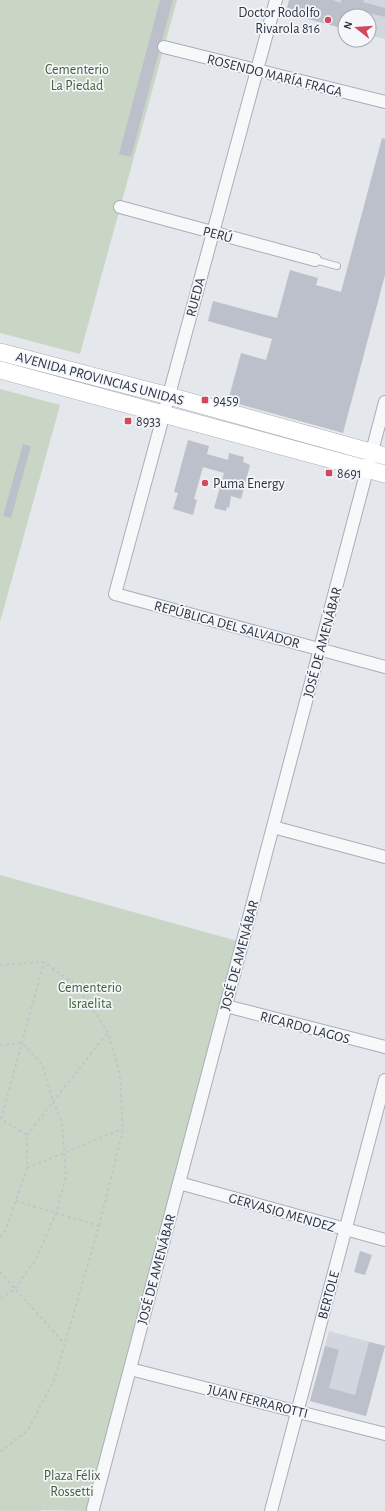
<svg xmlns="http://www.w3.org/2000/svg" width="385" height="1511" viewBox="0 0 385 1511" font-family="'Alegreya Sans',sans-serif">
<rect width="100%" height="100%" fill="#e4e7ec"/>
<path fill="#d2d6de" d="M289,0H385V39L369,35V16H345V29L286,13Z
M329,1331L385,1346L366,1416L310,1401Z"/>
<path fill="#c9d6c5" d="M0,0H177L80,354L0,333Z
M0,389L60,405L0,622Z
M0,875L241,942L88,1511L41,1510V1511H0Z"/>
<path fill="#bbc0ca" d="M160,0H173L162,40L157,45V49L159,52L131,157L119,154Z
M289,0H332L341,3V0H364L363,2L385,8V17L361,11L360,16H345V29L286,13Z
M382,138L385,139V275L343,433L228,401L241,353L266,360L272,339L208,321L213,301L277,318L290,270L318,278L316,285L341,292Z
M188,440L209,446L207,454L228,460L229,453L244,457L243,462L250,465L241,499L231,496L229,508L227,507L226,511L214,508L224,473L203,467L194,499L197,500L193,515L173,509L178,493L174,492Z
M23,444L31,446L11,518L3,516Z
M360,1251L372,1255L365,1275L354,1272Z
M369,1342L385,1346L366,1416L310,1401L325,1346L339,1350L329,1388L355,1395Z"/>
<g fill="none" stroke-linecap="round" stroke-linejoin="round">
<g stroke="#a9aeb7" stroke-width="8">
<path id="service" d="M315,260L337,266"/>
</g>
<g stroke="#a9aeb7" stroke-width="14">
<path id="minor" d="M276,0L115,594L385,667
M164,47L385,102
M120,207L315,260
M273,827L385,857
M226,1006L385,1047
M179,1183L385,1240
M130,1369L385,1434
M93,1509L385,402
M271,1511L385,1080"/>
</g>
<g stroke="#a9aeb7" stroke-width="18">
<path id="secondary" d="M0,352L169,396L385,456
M0,370L385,474"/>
</g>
<path stroke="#c2c5cb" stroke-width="2" stroke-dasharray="3 3" stroke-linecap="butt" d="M0,965L44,962L77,986L108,1032L120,1075L123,1129L99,1226L55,1378L28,1430L0,1452
M0,1045L22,1043L42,1064L53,1101L62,1122L66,1176L56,1213L36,1259L15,1289L0,1299
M1,1119L44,962
M27,1135L108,1032
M27,1168L122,1129
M16,1201L99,1226
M0,1237L5,1231L27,1168V1135L1,1119
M0,1272L65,1344"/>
<use href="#service" stroke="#f7f8fa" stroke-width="6"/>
<use href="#minor" stroke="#f7f8fa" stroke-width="12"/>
<use href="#secondary" stroke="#fff" stroke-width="17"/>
</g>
<g fill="#d1495b" stroke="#f4f6f9" stroke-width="1.5">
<circle cx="328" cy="20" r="4"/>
<rect x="201" y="396" width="8" height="8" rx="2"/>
<rect x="124" y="417" width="8" height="8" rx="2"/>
<rect x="325" y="469" width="8" height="8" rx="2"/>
<circle cx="205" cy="483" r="4"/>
</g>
<g text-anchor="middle" stroke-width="3.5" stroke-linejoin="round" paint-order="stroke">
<g font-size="14" fill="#2b3445" stroke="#f4f6f9" text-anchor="start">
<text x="320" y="17" text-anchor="end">Doctor Rodolfo<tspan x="320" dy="16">Rivarola 816</tspan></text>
<text x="213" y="405">9459</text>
<text x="136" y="426">8933</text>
<text x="337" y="478">8691</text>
<text x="213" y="488">Puma Energy</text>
</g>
<g font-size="14" fill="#3f6138" stroke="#f4f6f9">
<text x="77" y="74">Cementerio<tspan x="77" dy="16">La Piedad</tspan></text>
<text x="90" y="992">Cementerio<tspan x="90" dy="16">Israelita</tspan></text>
<text x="72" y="1480">Plaza Félix<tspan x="72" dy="16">Rossetti</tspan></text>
</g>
<g font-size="14" fill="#2b3445" stroke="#f4f6f9">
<text transform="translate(275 75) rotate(14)" y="5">ROSENDO MARÍA FRAGA</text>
<text transform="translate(218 234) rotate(15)" y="5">PERÚ</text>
<text transform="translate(195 297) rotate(-75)" y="5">RUEDA</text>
<text transform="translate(100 378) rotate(15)" y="5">AVENIDA PROVINCIAS UNIDAS</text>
<text transform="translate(227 624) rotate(15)" y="5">REPÚBLICA DEL SALVADOR</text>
<text transform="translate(322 642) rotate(-75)" y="5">JOSÉ DE AMENÁBAR</text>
<text transform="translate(239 955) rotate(-75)" y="5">JOSÉ DE AMENÁBAR</text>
<text transform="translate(305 1027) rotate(15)" y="5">RICARDO LAGOS</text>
<text transform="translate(282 1212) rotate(16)" y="5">GERVASIO MENDEZ</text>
<text transform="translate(156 1269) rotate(-75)" y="5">JOSÉ DE AMENÁBAR</text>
<text transform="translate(328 1295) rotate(-75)" y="5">BERTOLE</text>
<text transform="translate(258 1401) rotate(14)" y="5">JUAN FERRAROTTI</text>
</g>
</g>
<g transform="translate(357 28) rotate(287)"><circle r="19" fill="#f4f6f9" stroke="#a4a8b1"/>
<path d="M0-3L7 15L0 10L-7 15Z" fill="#d1495b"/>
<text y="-6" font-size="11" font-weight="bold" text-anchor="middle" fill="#2b3445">N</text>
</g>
</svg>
